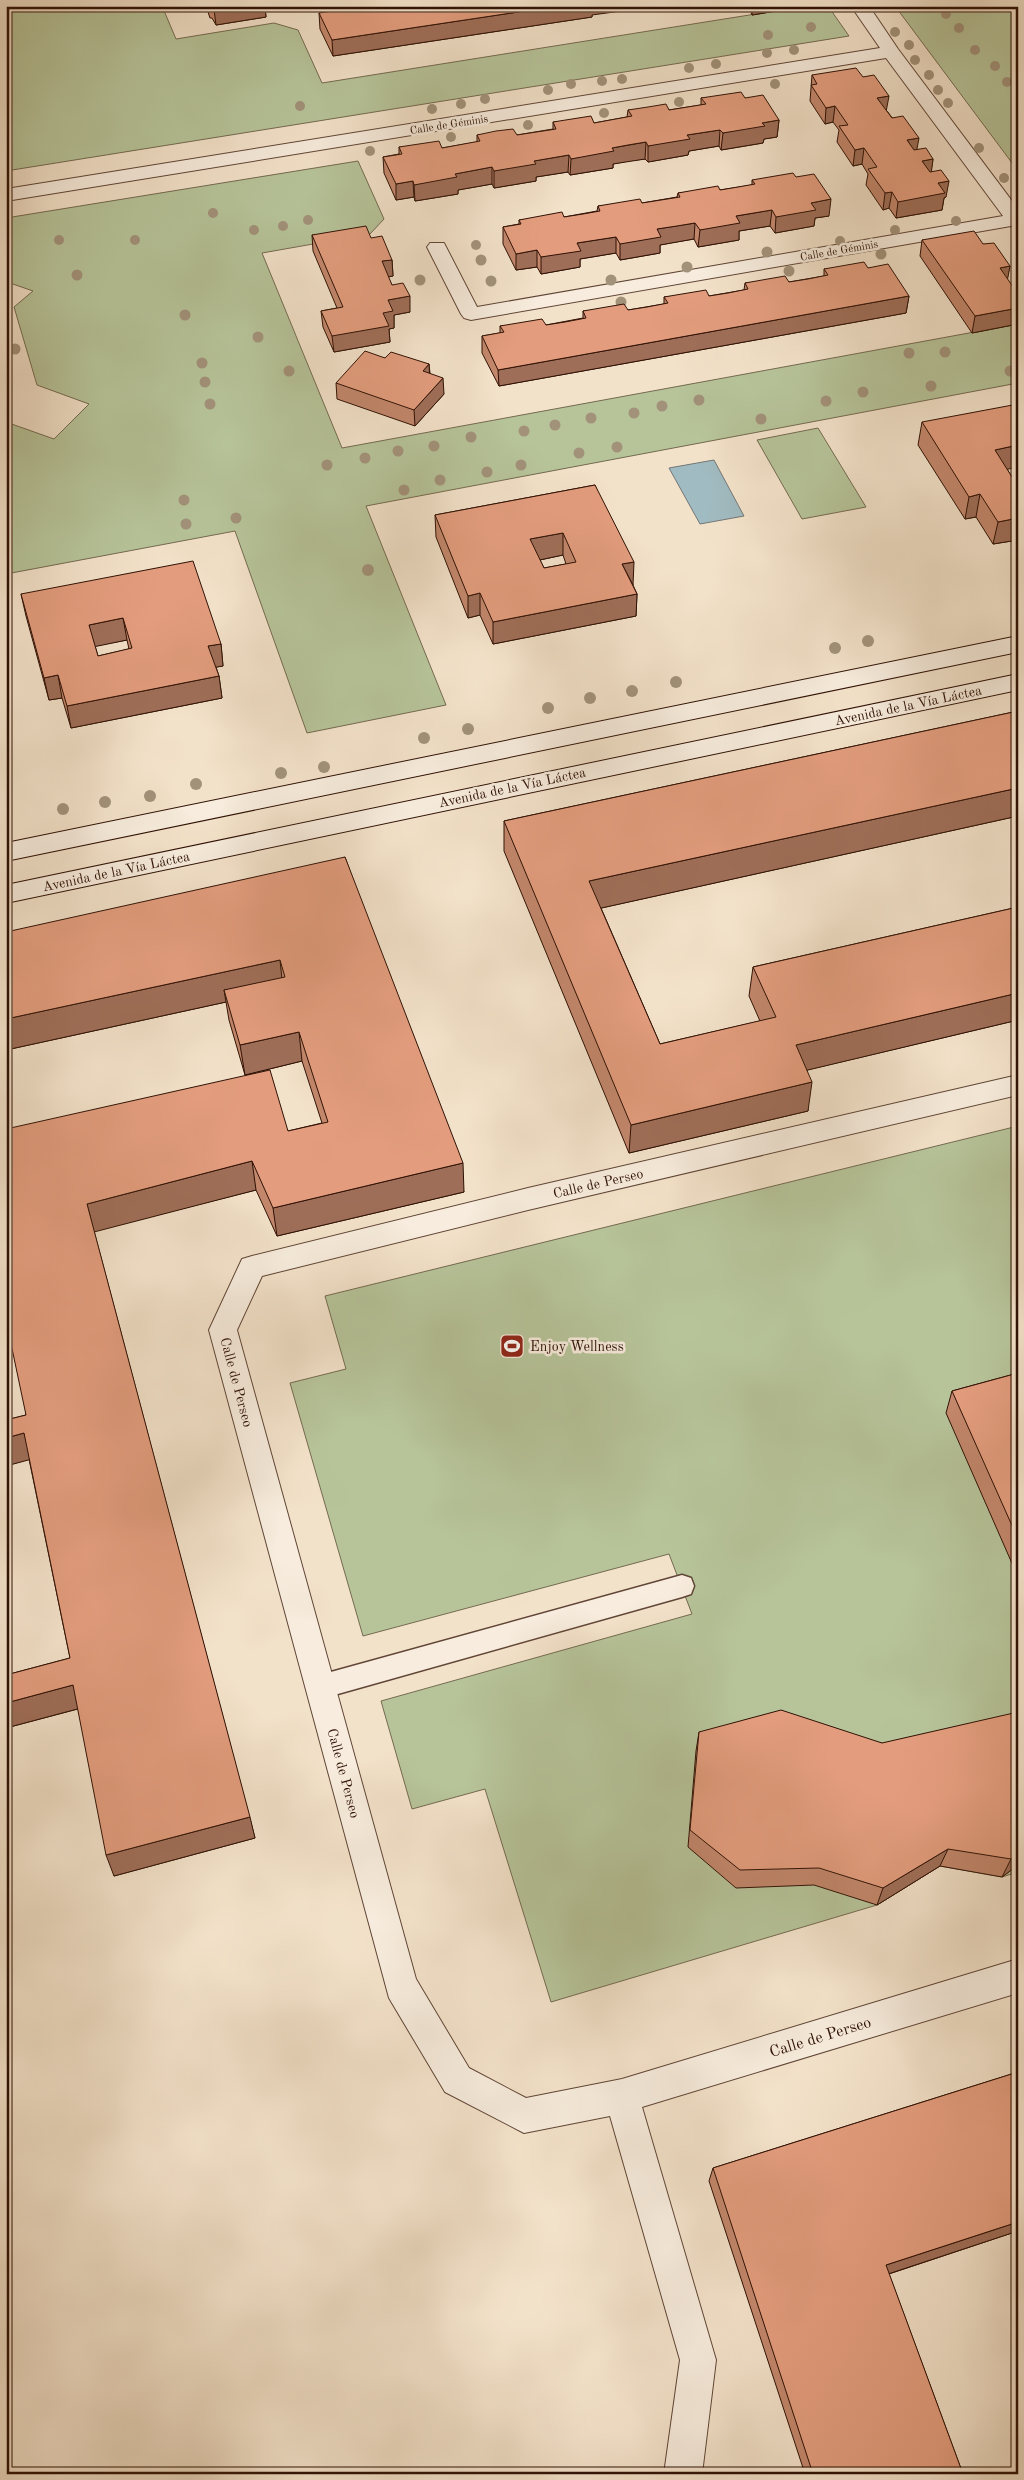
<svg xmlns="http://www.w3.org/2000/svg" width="1024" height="2480" viewBox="0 0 1024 2480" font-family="'Old Standard TT',serif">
<rect width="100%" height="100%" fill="#f3e2ca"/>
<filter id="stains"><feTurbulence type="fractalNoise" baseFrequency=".004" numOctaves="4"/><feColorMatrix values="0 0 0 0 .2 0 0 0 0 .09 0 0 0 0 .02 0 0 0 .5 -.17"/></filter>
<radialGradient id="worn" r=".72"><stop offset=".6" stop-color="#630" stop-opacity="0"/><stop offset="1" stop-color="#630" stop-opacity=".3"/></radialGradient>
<path fill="#b7c49a" stroke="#736a50" d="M6,6H162L176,39L274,23L298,30L322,83L806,6H828L849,36L6,171Z
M895,6H1018V171Z
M358,161L384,219L370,234L262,253L342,448L1018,324V383L366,506L446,705L307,733L235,531L6,574V422L54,439L89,404L37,385L14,307L33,291L7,282L6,218Z
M818,428L866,507L802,519L757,440Z
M1018,1126V1872L1002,1877L940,1866L877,1905L551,2002L485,1789L412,1809L381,1701L692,1614L669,1554L363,1636L290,1383L346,1369L325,1296Z"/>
<path fill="#a0bbc1" stroke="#737776" d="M714,460L744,516L700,524L669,468Z"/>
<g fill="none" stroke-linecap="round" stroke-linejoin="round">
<g stroke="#604536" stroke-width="3">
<path id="lane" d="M682,1575L691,1578L694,1586L691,1594L682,1597L320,1699L311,1695L307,1687L311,1679L320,1675Z"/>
</g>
<g stroke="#604536" stroke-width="2">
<path id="street" d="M851,6H869L898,49L1018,209V229L1011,226L471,320L464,318L461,314L427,247L430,243H444L477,307L1003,216L886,58L6,201V189L880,48Z
M1018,1075V1095L528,1210L262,1276L237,1330L416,1979L469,2068L526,2098L622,2079L1018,1959V1993L642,2107L716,2360L702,2474H664L680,2360L610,2116L524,2133L445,2092L389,1998L209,1330L242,1259L252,1256L528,1188Z"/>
</g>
<g stroke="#2f1105" stroke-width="2">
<path id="secondary" d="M1018,636V652L6,861V843Z
M1018,674V690L6,903V885Z"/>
</g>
<use href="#lane" fill="#f7ecdd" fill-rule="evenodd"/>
<use href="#street" fill="#f7ecdd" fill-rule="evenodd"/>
<use href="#secondary" fill="#f7ecdd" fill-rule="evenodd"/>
</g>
<g fill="#a2927a">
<circle cx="946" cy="14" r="5"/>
<circle cx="811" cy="27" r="5"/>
<circle cx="959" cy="28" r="5"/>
<circle cx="895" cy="32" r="5"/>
<circle cx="768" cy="35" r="5"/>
<circle cx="909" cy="45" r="5"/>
<circle cx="794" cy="50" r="5"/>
<circle cx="975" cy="50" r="5"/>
<circle cx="767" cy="53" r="5"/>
<circle cx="915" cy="60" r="5"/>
<circle cx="716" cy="64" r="5"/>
<circle cx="995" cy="66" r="5"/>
<circle cx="689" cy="68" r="5"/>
<circle cx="929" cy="75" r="5"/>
<circle cx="622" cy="79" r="5"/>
<circle cx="602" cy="81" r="5"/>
<circle cx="1007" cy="82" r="5"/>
<circle cx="571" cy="84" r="5"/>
<circle cx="775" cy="84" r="5"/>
<circle cx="548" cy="90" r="5"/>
<circle cx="938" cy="90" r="5"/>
<circle cx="485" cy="99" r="5"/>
<circle cx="679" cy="102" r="5"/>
<circle cx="948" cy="103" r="5"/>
<circle cx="461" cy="104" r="5"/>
<circle cx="300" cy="106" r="5"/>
<circle cx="432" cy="109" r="5"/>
<circle cx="604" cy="113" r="5"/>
<circle cx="528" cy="125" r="5"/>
<circle cx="451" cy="137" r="5"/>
<circle cx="979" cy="148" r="5"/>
<circle cx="370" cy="151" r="5"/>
<circle cx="1004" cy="178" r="5"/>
<circle cx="213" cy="213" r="5"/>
<circle cx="308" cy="220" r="5"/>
<circle cx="956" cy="221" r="5"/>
<circle cx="283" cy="226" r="5"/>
<circle cx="254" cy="230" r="5"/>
<circle cx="895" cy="230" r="5"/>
<circle cx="59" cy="240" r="5"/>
<circle cx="135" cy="240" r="5"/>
<circle cx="840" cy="241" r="5"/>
<circle cx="476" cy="245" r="5"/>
<circle cx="767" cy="252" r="5.5"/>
<circle cx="881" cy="254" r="5.5"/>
<circle cx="481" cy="260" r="5.5"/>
<circle cx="687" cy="267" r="5.5"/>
<circle cx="789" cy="271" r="5.5"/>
<circle cx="77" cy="275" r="5.5"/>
<circle cx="420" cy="280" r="5.5"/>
<circle cx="611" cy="280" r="5.5"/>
<circle cx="491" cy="281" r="5.5"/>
<circle cx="621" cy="302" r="5.5"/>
<circle cx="185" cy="315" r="5.5"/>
<circle cx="258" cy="337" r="5.5"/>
<circle cx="15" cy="349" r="5.5"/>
<circle cx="945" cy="352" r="5.5"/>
<circle cx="909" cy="353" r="5.5"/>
<circle cx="202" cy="363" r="5.5"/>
<circle cx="289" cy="371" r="5.5"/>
<circle cx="1010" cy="371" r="5.5"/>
<circle cx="205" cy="382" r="5.5"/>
<circle cx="931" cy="386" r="5.5"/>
<circle cx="863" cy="392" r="5.5"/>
<circle cx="699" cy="400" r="5.5"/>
<circle cx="826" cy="401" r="5.5"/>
<circle cx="210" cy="404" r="5.5"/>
<circle cx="662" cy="406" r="5.5"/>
<circle cx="634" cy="413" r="5.5"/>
<circle cx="591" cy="418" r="5.5"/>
<circle cx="761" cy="419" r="5.5"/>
<circle cx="555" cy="425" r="5.5"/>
<circle cx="524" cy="431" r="5.5"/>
<circle cx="471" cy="437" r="5.5"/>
<circle cx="434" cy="446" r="5.5"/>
<circle cx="617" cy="447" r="5.5"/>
<circle cx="398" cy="451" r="5.5"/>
<circle cx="579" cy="453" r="5.5"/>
<circle cx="365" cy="458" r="5.5"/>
<circle cx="327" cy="465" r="5.5"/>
<circle cx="521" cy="465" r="5.5"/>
<circle cx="487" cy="472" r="5.5"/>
<circle cx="440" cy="480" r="5.5"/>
<circle cx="404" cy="490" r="5.5"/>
<circle cx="184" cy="500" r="5.5"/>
<circle cx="236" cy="518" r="5.5"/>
<circle cx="186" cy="524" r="5.5"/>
<circle cx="368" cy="570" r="6"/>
<circle cx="868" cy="641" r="6"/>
<circle cx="835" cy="648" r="6"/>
<circle cx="676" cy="682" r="6"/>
<circle cx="632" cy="691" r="6"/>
<circle cx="590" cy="698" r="6"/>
<circle cx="548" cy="708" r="6"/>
<circle cx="468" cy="729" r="6"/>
<circle cx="424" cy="738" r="6"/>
<circle cx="324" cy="767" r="6"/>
<circle cx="281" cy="773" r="6"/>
<circle cx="196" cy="784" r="6"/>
<circle cx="150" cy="796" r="6"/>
<circle cx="105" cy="802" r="6"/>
<circle cx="63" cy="809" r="6"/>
</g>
<path fill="#c3876c" stroke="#2f1105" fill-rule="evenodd" d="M206,6H267L265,7L266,17L216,25L212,18H210Z
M337,6L356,8L592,15V17L333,56L320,29L319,13L337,11Z
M748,6H806L752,15Z
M812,75L887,111L917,150L933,159L931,171L946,197L944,198L942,210L896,218L889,208L883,210L866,185L868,174L862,164L853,166L837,142L839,130L833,122L825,124L810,101Z
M701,98H745L779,120L777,137L764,139L763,143L721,150L719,146L689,151L688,155L648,162L645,159L628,161L613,164V168L570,175L568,172L536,177V181L494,188L492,184L458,190V194L415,201L414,197L396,200L384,173L383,157L399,154V147L442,148L477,142V135H517L553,129V122L594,123L627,117L628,110H669L701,105Z
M752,180L829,216L815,218L814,226L775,233L770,226L739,231V240L698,247L694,239L676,242L660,245V253L620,260L616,253L580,259V267L541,274L537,267L516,270L503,244V227L519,224V220L564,217L597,211L598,206L642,203L677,197L678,193L720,190L752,185Z
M312,235L371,238L392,260L393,276L388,277L392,285L410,312L394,315V328L389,329L390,342L334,352L323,327L321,311L337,308L313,251Z
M922,240L983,244L1010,266L1007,279L1018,294V324L972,333L920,256Z
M868,268L909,296L906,313L499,386L482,353V336L500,333V326L546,325L583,318V311L628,310L664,304V297L709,296L744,290L745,283L789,282L824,276V269Z
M385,358L429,364L430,373L444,394L415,426L337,399L336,383Z
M922,422L1007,469L1012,477L1018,476V540L993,544L976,517L965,519L918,445Z
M595,485L633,585L637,594L636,616L493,644L480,615L468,618L436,537L435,515ZM563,555L566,564L544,568L540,560Z
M21,594L221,644L223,666L216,667L219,676L222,698L71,728L62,698L49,700L26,616ZM127,640L129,649L98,656L95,646Z
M1018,711V816L601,908L660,1044L760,1021L749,996L753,967L1018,907V1020L807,1070L808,1111L629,1153L504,851V821Z
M345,857L464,1192L277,1236L256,1190L94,1231L255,1838L114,1876L78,1709L6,1728V1675L70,1658L29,1459L6,1466V1420L26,1415L6,1129L288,1131L322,1123L302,1061L245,1075L229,1020L226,1002L6,1050Z
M1018,1373V1577L946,1413L952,1391Z
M699,1732L882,1743L1018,1865L1002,1877L940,1866L877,1905L814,1885L736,1888L688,1847L696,1751Z
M1018,2072V2231L889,2274L963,2474H805L709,2181L713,2168Z"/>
<path fill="#9f6e58" stroke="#2f1105" d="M231,6H267L265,7L266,17L216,25L214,9Z
M558,6H658L592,15V17L333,56L332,40Z
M753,6H806L752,15Z
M889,96L886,112L877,98Z
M835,106L833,122L825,124L826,108Z
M779,120L777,137L764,139L763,143L721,150L723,133L762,123Z
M720,130L719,146L689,151L688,155L648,162V146L687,135Z
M919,138L916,154L907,140Z
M646,142L645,159L613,164V168L570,175L571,159L612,148Z
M864,148L862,164L853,166L855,150Z
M569,155L568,172L536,177V181L494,188V171L534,161Z
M933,159L931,175L922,161Z
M492,167V184L458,190V194L415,201L414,185L455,174Z
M413,181L414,197L396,200V184Z
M949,181L946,197L944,198L942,210L896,218L898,202L938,183Z
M892,192L889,208L883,210L885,193Z
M831,199L829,216L815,218L814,226L775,233L776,217L811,203Z
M772,210L770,226L739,231V240L698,247L700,230L736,216Z
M695,223L694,239L660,245V253L620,260V244L657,229Z
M616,237V253L580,259V267L541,274V257L577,243Z
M537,250V267L516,270V254Z
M392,260L393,276L382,278V261Z
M1010,266L1007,282L1000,268Z
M410,296V312L394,315V328L389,329L390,342L334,352L332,336L388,300Z
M909,296L906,313L499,386L498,370Z
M1018,308V324L972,333L975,316Z
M429,364L430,381L423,371Z
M443,378L444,394L415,426L414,410Z
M1018,445V467L990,473L995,450Z
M980,494L976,517L965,519L969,497Z
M1018,518V540L993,544L998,522Z
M563,533V555L530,562V539Z
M634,562L633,585L622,564Z
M480,593V615L468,618V596Z
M637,594L636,616L493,644V622Z
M123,618L127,640L93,647L89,625Z
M221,644L223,666L211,668L208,646Z
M58,675L62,698L49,700L44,678Z
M219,676L222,698L71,728L67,706Z
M1018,788V816L588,911L589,881Z
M280,960L283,989L224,990L226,1002L6,1050V1019Z
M1018,993V1020L791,1074L796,1045Z
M299,1032L302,1061L245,1075L240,1045Z
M812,1082L808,1111L629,1153L631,1125Z
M252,1161L256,1190L94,1232L87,1204Z
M463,1163L464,1192L277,1236L273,1208Z
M24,1433L32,1459L6,1466V1438Z
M73,1685L81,1708L6,1728V1703Z
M250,1817L255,1838L114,1876L106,1855Z
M948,1849L940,1866L877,1905L883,1888Z
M1018,1854V1865L1002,1877L1011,1859Z
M1018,2222V2231L879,2277L886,2265Z"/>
<path fill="#e39d7e" stroke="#2f1105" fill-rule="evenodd" d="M213,6H231L214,9Z
M337,6H356V8L366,6H558L332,40L319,13L339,10Z
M856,68L863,77L874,75L889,96L877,98L892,118L903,116L919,138L907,140L914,150L926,148L933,159L922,161L930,172L941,170L949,181L938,183L945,193L898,202L892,192L885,193L868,169L877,167L864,148L855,150L839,126L848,125L835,106L826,108L811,85L817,84L812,75Z
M741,92L745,98L763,95L779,120L762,123L765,126L723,133L720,130L687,135L690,139L648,146L646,142L628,145L612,148L614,151L571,159L569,155L534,161L536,164L494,171L492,167L455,174L457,177L414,185L413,181L396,184L383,157L402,154L399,147L439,141L442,148L480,141L477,135L496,131L513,129L517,135L556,129L553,122L591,116L594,123L632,116L628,110L648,107L666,104L669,110L706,104L701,98Z
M793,173L796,177L814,174L831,199L811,203L816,210L776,217L772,210L736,216L740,223L700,230L695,223L677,226L657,229L661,237L620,244L616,237L577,243L581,251L541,257L537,250L516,254L503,227L521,224L519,220L562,212L564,217L583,214L600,211L598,206L640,199L642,203L680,197L678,193L718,186L720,190L738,187L755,184L752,180Z
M366,226L371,238L382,236L392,260L382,261L392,285L403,283L410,296L388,300L393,311L383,313L389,326L332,336L321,311L343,307L312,235Z
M974,231L983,244L994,243L1010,266L1000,268L1018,294V308L975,316L922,240Z
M864,262L868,268L888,264L909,296L498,370L482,336L504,332L500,326L542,319L546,325L565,322L586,318L583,311L624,304L628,310L647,307L668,303L664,297L706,290L709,296L728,293L748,289L745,283L785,276L789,282L808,279L828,275L824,269Z
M365,351L385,358L391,352L429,364L423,371L443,378L414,410L336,383Z
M1018,404V445L995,450L1012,477L1018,476V518L998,522L980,494L969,497L922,422Z
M595,485L634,562L622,564L637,594L493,622L480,593L468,596L435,515ZM563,533L576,562L544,568L530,539Z
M193,561L221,644L208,646L219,676L67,706L58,675L44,678L21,594ZM123,618L132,648L98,656L89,625Z
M1018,711V788L589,881L660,1044L776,1017L753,967L1018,907V993L796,1045L812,1082L631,1125L504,821Z
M345,857L463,1163L273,1208L252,1161L87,1204L250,1817L106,1855L73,1685L6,1703V1675L70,1658L24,1433L6,1438V1420L26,1415L6,1320V1129L270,1070L288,1131L328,1122L299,1032L240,1045L224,990L285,977L280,960L6,1019V932Z
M1018,1373V1539L952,1391Z
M781,1710L882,1743L1018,1712V1854L1011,1859L948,1849L883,1888L819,1868L740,1870L690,1830L699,1732Z
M1018,2072V2222L886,2265L963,2474H813L713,2168Z"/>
<defs>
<g id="stadium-square" transform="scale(1.25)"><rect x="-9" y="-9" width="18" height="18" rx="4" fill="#8f2418" stroke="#f7ecdd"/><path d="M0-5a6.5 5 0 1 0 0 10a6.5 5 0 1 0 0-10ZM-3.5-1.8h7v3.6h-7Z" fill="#fff"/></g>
</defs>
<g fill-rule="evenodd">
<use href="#stadium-square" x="512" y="1346"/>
</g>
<g text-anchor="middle" stroke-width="5" stroke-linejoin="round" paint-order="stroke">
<g font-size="11" fill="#2f1105" stroke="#f7ecdd">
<text transform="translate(449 124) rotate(-9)" y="4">Calle de Géminis</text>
<text transform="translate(839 250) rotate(-10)" y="4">Calle de Géminis</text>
</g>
<g font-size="14" fill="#2f1105" stroke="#f7ecdd">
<text transform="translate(908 705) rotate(-12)" y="5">Avenida de la Vía Láctea</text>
<text transform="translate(512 787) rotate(-12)" y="5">Avenida de la Vía Láctea</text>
<text transform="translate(116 871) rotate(-12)" y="5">Avenida de la Vía Láctea</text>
<text transform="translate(598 1183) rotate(-13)" y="5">Calle de Perseo</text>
<text transform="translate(237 1382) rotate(75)" y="5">Calle de Perseo</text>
<text transform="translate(344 1773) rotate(75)" y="5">Calle de Perseo</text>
</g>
<g font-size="14" fill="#2f1105" stroke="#f7ecdd" text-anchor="start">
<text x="530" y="1351">Enjoy Wellness</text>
</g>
<g font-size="16" fill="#2f1105" stroke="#f7ecdd">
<text transform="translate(820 2036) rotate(-17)" y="6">Calle de Perseo</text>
</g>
</g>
<rect width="1024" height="2480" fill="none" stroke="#f3e2ca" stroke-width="25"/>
<rect x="8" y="8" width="1009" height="2465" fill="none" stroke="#2f1105" stroke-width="2.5"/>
<rect x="12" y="12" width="999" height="2455" fill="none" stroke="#2f1105"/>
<rect width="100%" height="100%" filter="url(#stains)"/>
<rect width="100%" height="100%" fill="url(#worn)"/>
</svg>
